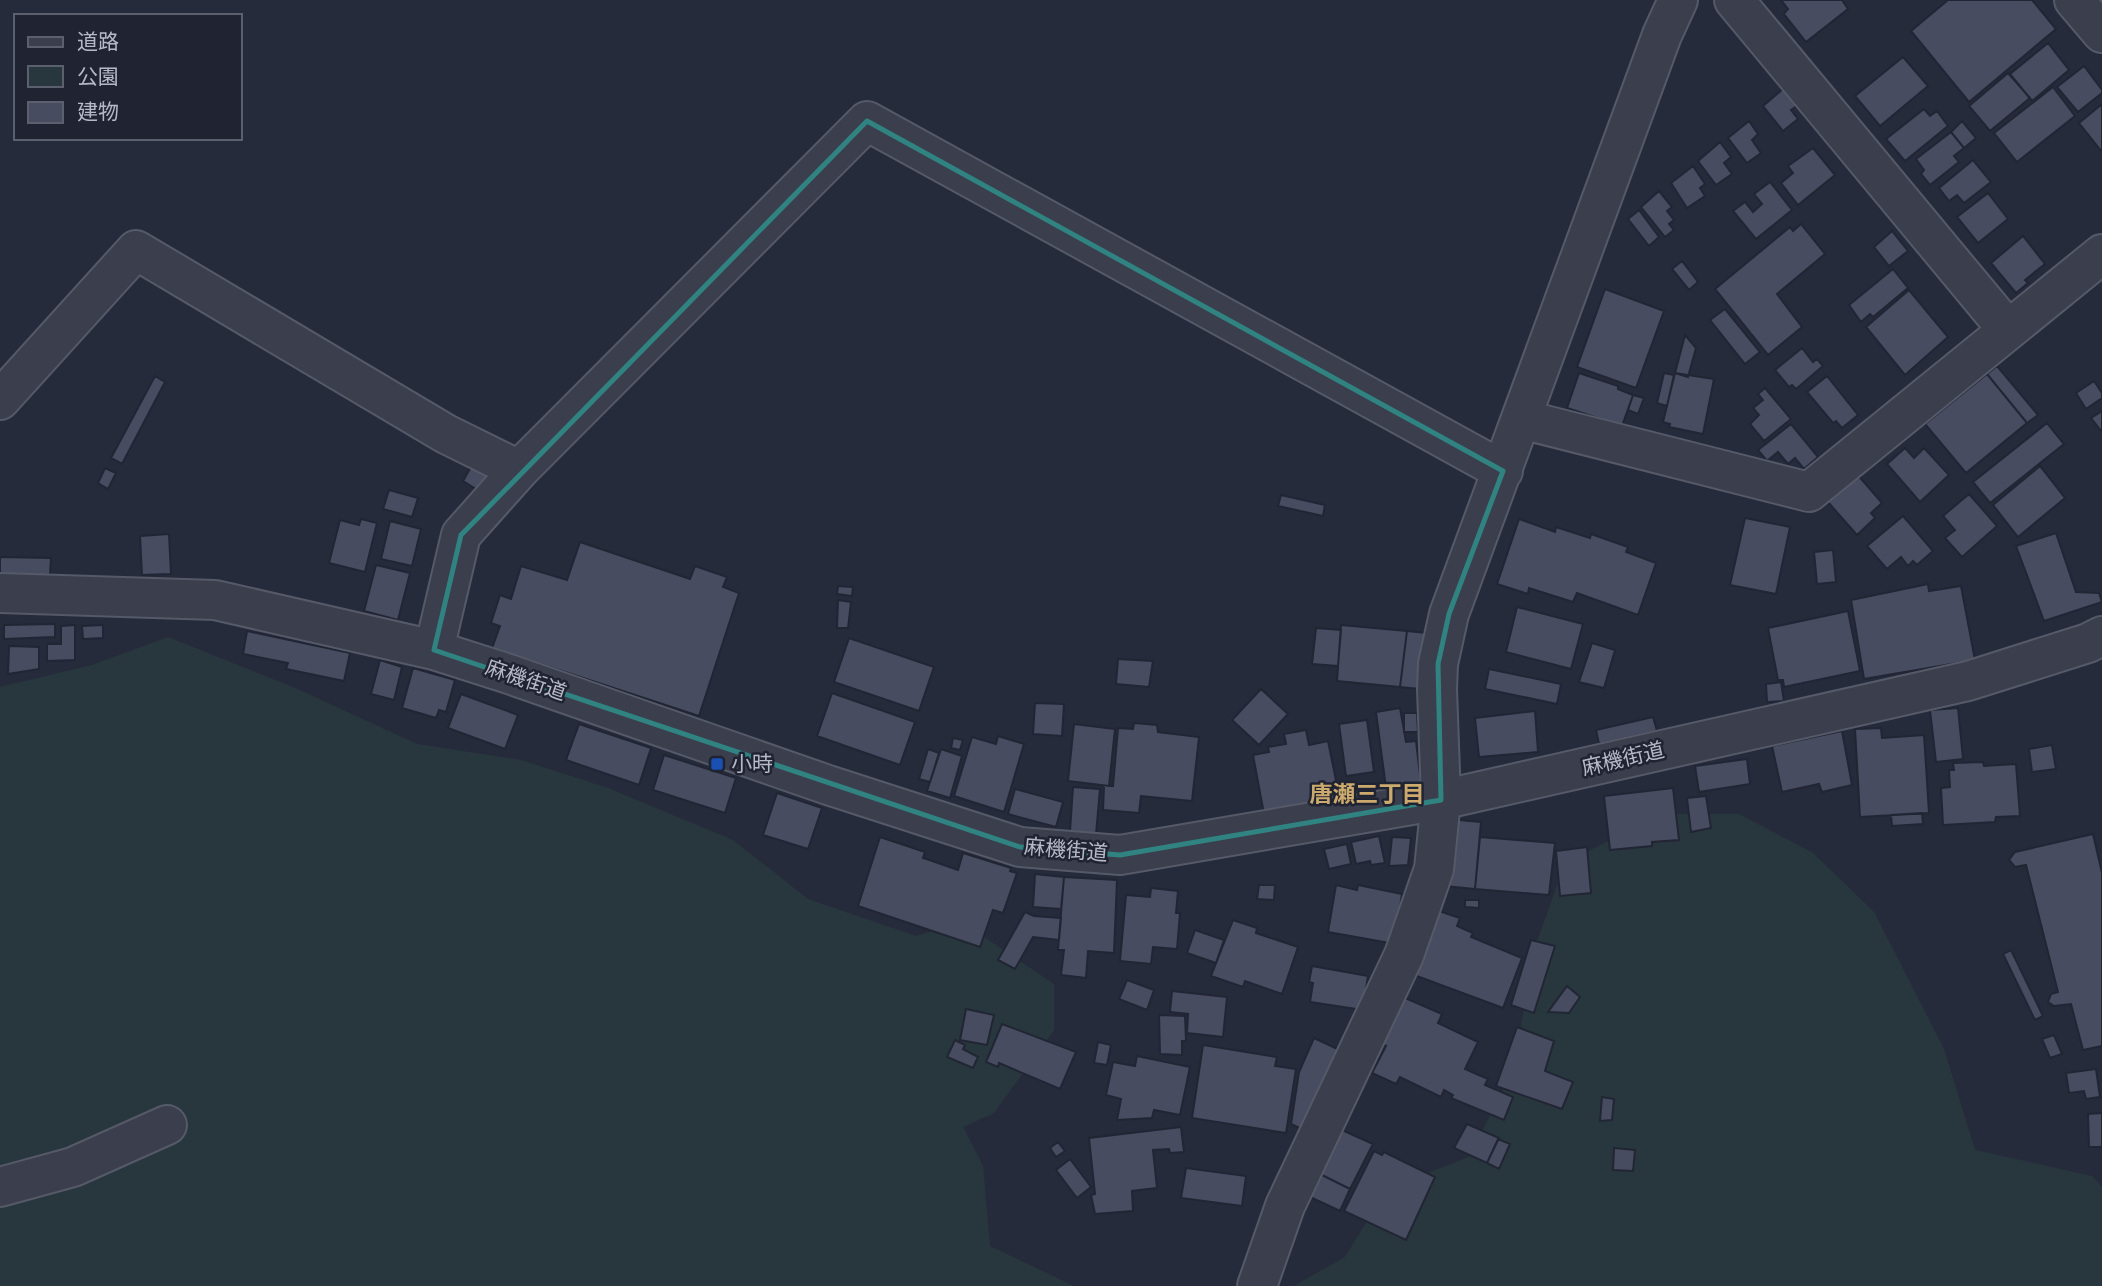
<svg xmlns="http://www.w3.org/2000/svg" width="2102" height="1286" viewBox="0 0 2102 1286" font-family="'Golos Text','Noto Sans JP',sans-serif">
<rect width="100%" height="100%" fill="#262b3c"/>
<path fill="#28373d" d="M168,637L293,687L417,744L521,760L608,788L733,840L808,899L916,936L962,922L1054,984V1030L994,1113L963,1127L983,1166L990,1246L1074,1286H0V687L92,665Z
M1662,814H1739L1813,853L1874,912L1944,1049L1975,1150L2092,1176L2102,1187V1286H1294L1345,1257L1387,1189L1469,1157L1513,1071L1535,947L1565,863Z"/>
<path fill="#484c60" stroke="#212534" stroke-width="2" d="M1781,0H1842L1848,9L1806,42L1784,14L1788,9Z
M1948,0H2032L2056,29L1969,102L1911,31Z
M2048,43L2069,70L2032,101L2010,74Z
M1903,57L1928,86L1880,126L1855,96Z
M2084,66L2102,90V93L2078,112L2057,87Z
M2008,73L2030,98L1990,131L1969,106Z
M2053,87L2075,116L2017,162L1994,133Z
M1784,88L1798,105L1791,110L1798,119L1783,131L1763,106Z
M2102,104V152L2079,123Z
M1924,109L1930,116L1937,111L1948,126L1905,161L1886,139Z
M1749,121L1758,134L1752,140L1761,153L1747,163L1728,138Z
M1962,121L1976,138L1964,148L1951,132Z
M1951,132L1964,148L1954,156L1959,162L1930,185L1921,174L1924,170L1916,159Z
M1720,142L1731,157L1724,163L1732,174L1716,185L1698,161Z
M1813,148L1835,175L1798,205L1781,183L1793,173L1788,166Z
M1973,160L1991,182L1964,203L1957,195L1949,201L1939,188Z
M1693,166L1705,184L1700,188L1705,196L1687,208L1671,183Z
M1770,182L1792,210L1756,239L1733,211L1745,202L1753,212L1762,204L1754,194Z
M1659,191L1672,207L1667,211L1674,220L1669,224L1674,230L1665,237L1641,207Z
M1988,193L2008,219L1978,243L1957,217Z
M1639,210L1659,237L1649,246L1628,219Z
M1801,224L1825,254L1777,294L1802,327L1768,355L1715,289L1790,227L1793,231Z
M1892,231L1908,251L1889,266L1874,247Z
M2023,236L2045,264L2025,280L2028,283L2016,293L1991,263Z
M1682,261L1698,282L1689,290L1672,269Z
M1893,269L1908,288L1873,317L1870,314L1861,322L1849,305Z
M1605,289L1664,311L1636,388L1577,367Z
M1909,290L1948,337L1905,375L1866,327Z
M1725,309L1760,352L1745,364L1710,320Z
M1685,335L1696,348L1688,377L1675,373Z
M1802,348L1813,362L1817,359L1823,366L1796,389L1792,385L1789,387L1775,370Z
M1997,366L2038,415L2027,423L1987,374Z
M1579,373L1618,386V389L1633,395L1622,426L1567,408Z
M1664,373L1674,375L1667,406L1657,403Z
M1675,373L1714,379L1703,434L1669,427L1670,424L1663,422Z
M1987,374L2027,423L1966,473L1925,424Z
M155,376L165,382L122,464L111,458Z
M1827,376L1858,415L1842,428L1836,421L1833,423L1807,392Z
M2094,381L2102,393V398L2086,409L2076,393Z
M1765,388L1791,419L1764,441L1750,424L1759,415L1753,408L1763,400L1758,394Z
M1633,395L1644,398L1638,414L1628,410Z
M2102,411V432L2091,418Z
M2047,423L2064,444L1990,503L1973,482Z
M1791,424L1818,457L1804,469L1795,458L1788,464L1778,452L1767,461L1758,450Z
M1905,448L1914,458L1924,448L1949,475L1920,502L1887,464Z
M472,465L494,477L484,494L463,481Z
M2040,466L2065,498L2018,537L1993,505Z
M105,468L116,473L108,489L98,483Z
M1857,474L1882,503L1871,513L1875,518L1857,535L1827,501Z
M389,490L418,498L412,517L383,509Z
M1969,494L1997,526L1962,557L1945,538L1955,530L1943,516Z
M1281,495L1325,505L1323,516L1278,506Z
M1903,516L1933,551L1917,565L1913,561L1908,566L1901,557L1887,569L1867,546Z
M1745,518L1790,527L1776,594L1730,585Z
M361,519L377,523L365,572L329,563L340,520L359,525Z
M1519,519L1555,532L1556,527L1590,538L1591,534L1628,547L1626,552L1656,563L1638,615L1577,593L1573,602L1529,588L1528,594L1497,584Z
M390,521L421,529L412,566L381,559Z
M2056,533L2076,592L2099,593L2102,602L2044,621L2016,546Z
M169,534L171,574L142,575L140,536Z
M580,542L690,579L695,566L727,577L723,587L739,593L699,716L492,648L500,626L491,623L500,595L511,599L521,566L567,580Z
M1833,550L1836,582L1817,584L1814,552Z
M0,557L51,558L50,575H0Z
M376,565L410,573L398,620L364,611Z
M1928,584L1929,591L1961,586L1975,660L1864,679L1851,600Z
M838,586L853,587L852,596L837,594Z
M838,600L851,602L848,628H837Z
M1517,607L1583,624L1571,669L1506,652Z
M1848,611L1860,671L1784,687L1783,680H1778L1768,628Z
M55,624V637L4,639V625Z
M75,625V660L47,661V644H61V626Z
M103,625V638L83,639L82,626Z
M1341,625L1407,631L1400,687L1337,681Z
M1316,628L1341,630L1338,666L1312,664Z
M247,631L350,653L344,681L286,669L288,663L243,654Z
M1407,631L1427,633L1420,689L1400,687Z
M849,638L934,667L919,711L834,682Z
M1592,643L1615,650L1604,688L1579,682Z
M9,646L39,647V669L8,674Z
M1118,659L1153,661L1149,687L1116,684Z
M380,660L402,667L394,700L371,694Z
M413,668L455,680L446,712L439,710L436,718L402,708Z
M1489,669L1561,684L1557,704L1485,689Z
M1781,682L1784,701L1767,702L1766,684Z
M1261,689L1288,714L1259,745L1232,720Z
M832,693L915,722L900,765L817,736Z
M461,694L518,715L505,749L448,728Z
M1035,703L1064,704L1062,736L1033,734Z
M1400,708L1406,742L1416,741L1421,784L1386,788L1376,712Z
M1958,708L1963,759L1936,762L1930,710Z
M1535,711L1538,752L1479,757L1475,718Z
M1404,713H1417L1418,732H1404Z
M1653,717L1657,731L1599,744L1596,730Z
M1367,720L1374,772L1346,776L1339,724Z
M1134,723L1157,725L1158,732L1199,737L1192,801L1141,796L1139,813L1103,810L1104,786H1113L1118,728L1133,729Z
M579,724L651,748L639,785L566,760Z
M1074,724L1115,729L1109,786L1068,781Z
M1881,728L1882,738L1924,735L1929,813L1860,817L1855,729Z
M1306,730L1309,745L1328,741L1340,800L1264,814L1253,755L1269,752L1268,747L1286,744L1284,734Z
M1842,731L1852,785L1822,792L1819,784L1782,792L1772,746Z
M998,736L1024,744L1004,812L954,796L972,737L996,744Z
M953,738L963,740L960,750L951,748Z
M2052,745L2056,769L2032,772L2029,749Z
M928,749L939,753L930,782L919,779Z
M941,749L962,756L950,798L927,791Z
M664,755L736,778L725,813L653,790Z
M1747,759L1750,784L1699,792L1695,766Z
M1983,762L1984,766L2016,764L2020,816L1996,817L1995,822L1943,825L1941,788L1950,787L1949,770H1954L1953,763Z
M1073,787L1100,789L1096,834L1070,831Z
M1673,788L1679,840L1652,842V846L1610,850L1604,796Z
M1015,789L1063,802L1056,827L1008,814Z
M777,793L822,808L808,849L763,835Z
M1706,796L1711,828L1691,832L1687,798Z
M1922,813L1923,824L1892,826L1891,815Z
M1448,819L1481,822L1475,889L1444,886Z
M2093,834L2102,873V1046L2083,1050L2071,1004L2054,1006L2048,1002L2051,994L2058,992L2026,865L2015,867L2009,860L2015,852Z
M1379,836L1385,863L1371,865L1370,861L1356,864L1351,842Z
M880,837L925,852L923,858L958,870L963,853L1011,868L1010,871L1017,873L1003,913L993,910L980,947L858,906Z
M1392,837L1411,838L1408,865L1389,866Z
M1480,837L1555,843L1549,895L1475,889Z
M1347,844L1351,864L1329,869L1324,849Z
M1587,847L1591,893L1560,896L1556,851Z
M1035,874L1064,877L1061,909L1033,907Z
M1064,877L1117,880L1114,953L1088,951L1086,978L1061,975L1064,950H1058Z
M1259,885H1275L1274,900L1257,899Z
M1336,885L1357,890L1358,885L1402,894L1395,944L1328,932Z
M1151,888L1178,891L1176,913H1180L1177,949L1153,947L1151,964L1120,961L1126,895L1150,897Z
M1465,900H1479V908L1465,907Z
M1439,911L1460,918L1457,926L1473,933L1471,937L1522,958L1503,1008L1414,975Z
M1025,912L1034,916L1061,918L1059,940L1033,937L1015,969L998,960Z
M1233,920L1257,928L1256,933L1298,947L1282,994L1245,981L1243,987L1211,976Z
M1195,930L1224,940L1216,963L1187,953Z
M1531,940L1555,946L1534,1013L1511,1005Z
M2011,950L2043,1016L2035,1020L2003,954Z
M1312,966L1368,976L1363,1010L1310,1002L1313,983L1309,982Z
M1127,980L1154,990L1147,1010L1119,999Z
M1567,986L1580,997L1569,1013L1548,1012Z
M1172,991L1227,997L1223,1037L1187,1033L1188,1014L1170,1012Z
M1403,997L1442,1014L1438,1023L1478,1042L1465,1069L1488,1079L1485,1085L1513,1097L1504,1120L1451,1098L1453,1095L1444,1090L1441,1097L1400,1077L1396,1084L1372,1073L1386,1046L1380,1043Z
M966,1009L994,1015L987,1045L960,1040Z
M1159,1015L1185,1016L1186,1041H1182V1055L1160,1054Z
M1002,1024L1076,1052L1060,1089L999,1063L998,1067L986,1062Z
M1517,1027L1554,1041L1545,1071L1573,1082L1562,1109L1496,1086Z
M2054,1035L2062,1054L2050,1058L2042,1039Z
M1314,1038L1346,1053L1310,1133L1291,1124L1299,1072Z
M955,1040L965,1045L963,1049L978,1057L973,1068L947,1057Z
M1098,1042L1111,1045L1107,1065L1094,1063Z
M1203,1045L1277,1057L1275,1066L1296,1069L1286,1133L1192,1118Z
M1137,1056L1190,1067L1180,1115L1154,1110L1152,1118L1117,1120L1121,1099L1106,1095L1113,1062L1135,1066Z
M2096,1069L2100,1097L2086,1099L2084,1091L2069,1093L2066,1073Z
M1602,1097L1614,1099L1612,1120L1600,1121Z
M2102,1113V1147H2089L2088,1114Z
M1467,1124L1499,1138L1487,1163L1454,1148Z
M1181,1127L1184,1152L1170,1153L1169,1149L1153,1150L1157,1188L1132,1191L1133,1211L1095,1214L1091,1195L1095,1194L1089,1138Z
M1342,1130L1373,1144L1350,1189L1320,1174Z
M1498,1139L1510,1144L1499,1169L1487,1163Z
M1058,1142L1065,1151L1056,1157L1050,1148Z
M1614,1148L1635,1150L1633,1171L1613,1170Z
M1374,1151L1382,1155L1384,1152L1435,1177L1406,1240L1344,1211Z
M1070,1159L1091,1187L1077,1198L1056,1170Z
M1186,1168L1246,1176L1242,1206L1181,1198Z
M1320,1174L1350,1189L1340,1211L1308,1196Z"/>
<g fill="none" stroke-linecap="round" stroke-linejoin="round">
<g stroke="#555968" stroke-width="42">
<path id="minor" d="M1734,0L2008,330
M2074,0L2102,33
M0,400L136,250L446,434L519,470
M1521,419L1809,492L2102,254
M0,593L215,600L434,650L509,674L828,785L1020,847L1120,855L1441,800L1968,681L2088,643L2102,636
M434,650L461,535L519,470L867,121L1503,471
M0,1187L73,1167L167,1125
M1257,1286L1285,1206L1404,955L1434,869L1441,800L1437,689L1438,664L1449,614L1662,35L1678,0"/>
</g>
<use href="#minor" stroke="#3a3e4d" stroke-width="38"/>
</g>
<path fill="none" stroke="#308380" stroke-width="5" stroke-linejoin="round" d="M867,121L1503,471L1449,614L1438,664L1441,800L1120,855L1020,847L434,650L461,535Z"/>
<rect fill="#1a4fb4" stroke="#1f2332" stroke-width="2.5" x="710" y="757" width="14" height="14" rx="3.5"/>
<g text-anchor="middle" stroke-width="5" stroke-linejoin="round" paint-order="stroke">
<g font-size="21" fill="#b6b9c8" stroke="#1f2332">
<text transform="translate(526 680) rotate(19)" y="7">麻機街道</text>
<text transform="translate(1623 759) rotate(-13)" y="7">麻機街道</text>
<text transform="translate(1066 850) rotate(5)" y="7">麻機街道</text>
</g>
<g font-size="21" fill="#b6b9c8" stroke="#1f2332" text-anchor="start">
<text x="731" y="771">小時</text>
</g>
<g font-size="23" font-weight="bold" fill="#ccaa6d" stroke="#1f2332">
<text x="1367" y="802">唐瀬三丁目</text>
</g>
</g>
<rect x="14" y="14" width="228" height="126" fill="#1f2332" stroke="#5b5f6e" stroke-width="2"/>
<rect x="28" y="37" width="35" height="10" fill="#3a3e4d" stroke="#5b5f6e" stroke-width="2"/>
<text x="77" y="49" font-size="21" fill="#b6b9c8">道路</text>
<rect x="28" y="66" width="35" height="21" fill="#28373d" stroke="#5b5f6e" stroke-width="2"/>
<text x="77" y="84" font-size="21" fill="#b6b9c8">公園</text>
<rect x="28" y="102" width="35" height="21" fill="#484c60" stroke="#5b5f6e" stroke-width="2"/>
<text x="77" y="119" font-size="21" fill="#b6b9c8">建物</text>
</svg>
